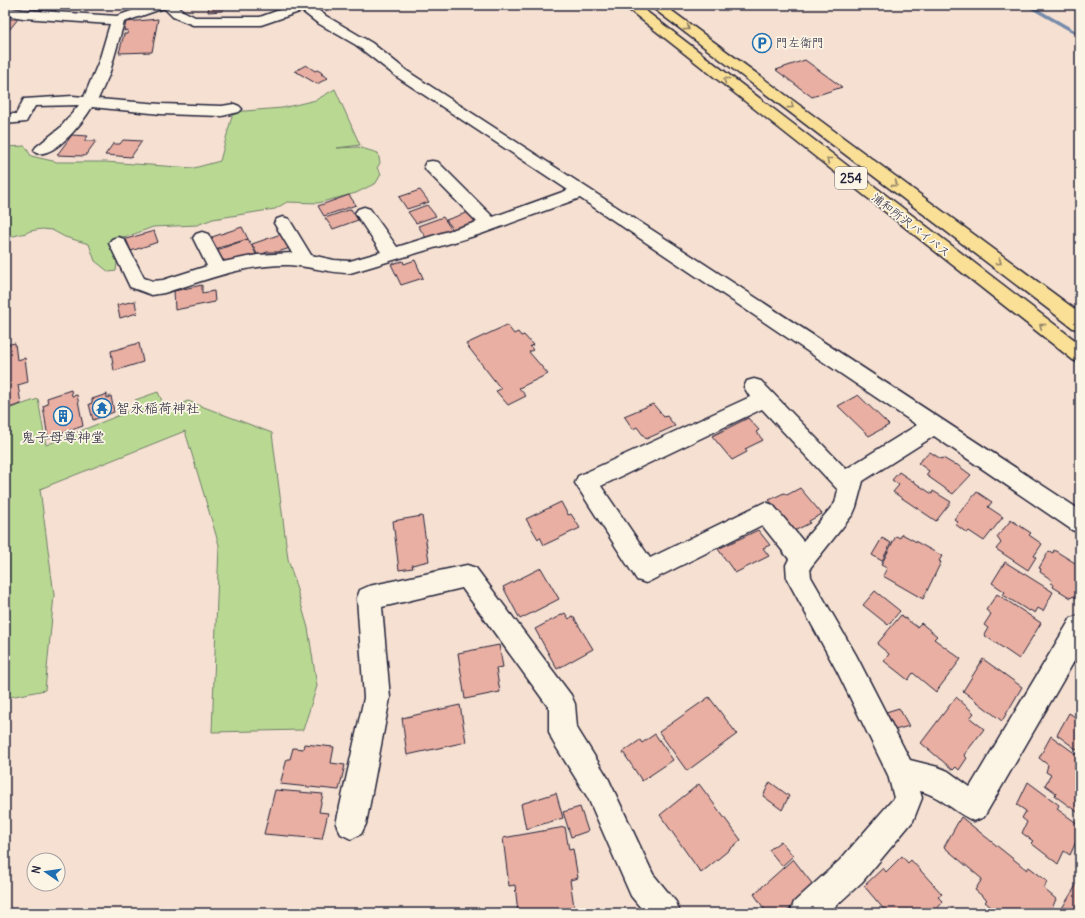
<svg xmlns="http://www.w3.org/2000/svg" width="1085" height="918" viewBox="0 0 1085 918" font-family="Delius,'Klee One',sans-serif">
<rect width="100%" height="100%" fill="#f6e0d1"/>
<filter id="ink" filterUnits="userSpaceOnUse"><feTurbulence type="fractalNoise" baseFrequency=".025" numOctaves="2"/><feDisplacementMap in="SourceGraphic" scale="8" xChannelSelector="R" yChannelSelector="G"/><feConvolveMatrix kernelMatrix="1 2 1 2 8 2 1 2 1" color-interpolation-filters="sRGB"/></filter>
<g filter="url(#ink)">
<path fill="#b9d993" stroke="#6e7e67" d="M335,89L360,145L337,148L358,147L378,153L380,163L377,168L381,174L376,183L356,193L318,203L287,202L275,209L213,219L197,225L153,227L129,236L115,238L110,243L117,263L116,271L109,272L95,261L89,244L65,237L52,230L42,229L30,231L26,233L5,238V147L25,146L31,156L57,162H105L194,168L220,161L233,112L282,108L316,100Z
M158,392L166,410L188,401L272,433L288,559L308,628L317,686L303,730L212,732L219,545L185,431L40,489L54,595L45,690L5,698V410L38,399L46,445L137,408L135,400Z"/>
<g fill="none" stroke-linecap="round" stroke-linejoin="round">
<path fill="#758aab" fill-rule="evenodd" d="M1024,5H1031L1080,33V37Z"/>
</g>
<path fill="#e9afa2" stroke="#22223b" d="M38,5H61L55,11L34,10Z
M209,5H224L222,11L208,12Z
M5,19H18L5,35Z
M158,19L152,52L119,53L124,34H127L128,30L124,31L126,22Z
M805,60L842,87L812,97L776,70Z
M306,65L315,71L317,70L323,73L321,74L328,78L317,84L295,71Z
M72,135L88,136L84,141H96L85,156L57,155Z
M123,140L142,141L131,157L105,155L113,144H120Z
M420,190L429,202L407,209L399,197Z
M349,195L356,205L324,216L318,206Z
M427,205L436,216L416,223L408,212Z
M351,209L358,220L333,229L325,218Z
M469,212L479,223L456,232L446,220Z
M443,217L452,230L427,239L418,226Z
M242,227L248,239L215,249L210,239L213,238L212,237Z
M154,231L158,242L131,251L126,239Z
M281,234L290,248L278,252H267L258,256L252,244Z
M248,239L256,254L232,263L221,259L217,250Z
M415,260L423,278L401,285L391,264L403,261L404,264Z
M202,285V293L214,291L215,302L175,310L174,291Z
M135,301L137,313L120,318L117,305Z
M507,325L514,334L518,332L521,336L524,335L533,345L530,346L533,350L529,352L548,374L519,388L526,396L508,405L496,391L501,389L466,344Z
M15,343L17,360L25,358L28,382L18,385L21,404L5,409V345Z
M139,343L143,362L114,371L111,351Z
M71,390L72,396L77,395L83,426L48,438L43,406L48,404L47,398Z
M107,394V398L111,396L114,412L93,420L89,404L92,403V399Z
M858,395L889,425L869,436L838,406Z
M653,404L664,417L667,416L675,426L646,439L637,427L633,429L624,416Z
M748,418L759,430L756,432L763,440L745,449L747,452L732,460L712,436Z
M930,452L941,459L943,458L955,465L956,464L971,475L953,494L926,475L929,471L918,463Z
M899,472L932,494L933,491L951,502L936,521L893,492L899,485L892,480Z
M800,488L822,514L809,521L810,523L794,531L769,500L784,493L787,495Z
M977,492L992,502L988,507L1003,517L984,541L969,531L967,533L955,524L958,522L954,519Z
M561,502L568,515L571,514L580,528L544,545L540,537L538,539L526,519Z
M422,516L429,561L412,565L413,568L399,570L393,521Z
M1011,520L1031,533L1029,535L1042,544L1034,556L1036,557L1028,570L996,549L1001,543L997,537Z
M758,530L770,545L763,548L769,556L735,573L718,549Z
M902,534L942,556L939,561L941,562L923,599L883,576L887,568L881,565L896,536L900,538Z
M882,538L891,543L882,561L872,555Z
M1054,550L1080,566V591L1076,598L1073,596L1071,598L1053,587L1054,585L1051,583L1052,580L1040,572L1041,569L1039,568L1049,551L1053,553Z
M1005,562L1053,592L1043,611L1038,608L1035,613L1030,610L1029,611L1003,595L1005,592L992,583Z
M541,568L559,599L520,619L503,587Z
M875,591L900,611L888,625L863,605Z
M997,594L1041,623L1019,659L984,635L988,628L984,625L991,614L986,610Z
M565,613L569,619L573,616L593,649L557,669L535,629Z
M901,615L917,627L921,623L937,636L934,639L961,659L936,692L913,673L908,680L884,661L889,654L877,644Z
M499,645L503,667L496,668L500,692L465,699L458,653Z
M983,659L1022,687L1002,721L963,691Z
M709,697L737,734L687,771L659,732Z
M956,697L974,713L970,718L984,729L964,755L967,758L959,770L956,767L953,770L921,743Z
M460,705L466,742L407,755L402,718Z
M899,708L909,726L895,730L886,712Z
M1069,713L1080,720V752L1057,735Z
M655,734L673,760L642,781L623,752L640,740L642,743Z
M1051,736L1080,757V814L1055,796L1056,793L1045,785L1051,775L1046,772L1048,765L1039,758Z
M304,744L334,747L331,763L345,765L339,790L280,784L287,759H290L293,748L303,749Z
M770,782L789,796L782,810L763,796Z
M1028,782L1059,805L1057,809L1078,824L1077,827L1080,829V833L1070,855L1064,851L1058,864L1031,843L1033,841L1022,833L1027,822L1022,818L1026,811L1017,805Z
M699,784L741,840L701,873L660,815Z
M275,790L323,794L319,812L328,813L322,839L264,834Z
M556,793L563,818L526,829L521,804Z
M580,807L588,831L571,837L563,812Z
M961,817L1027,870L1029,867L1047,881L1044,889L1056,899L1050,913H998L985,902L987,900L975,890L982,879L944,847Z
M565,827L569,850L573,849L578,878L570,880L575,913H518L515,885L509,886L503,838Z
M781,841L793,856L782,866L769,850Z
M902,856L908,863L911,860L942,894L938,897L943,902L933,913H887L864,886L883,868L886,872Z
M793,859L814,886L785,913H767L754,894Z
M1080,879V913H1059Z"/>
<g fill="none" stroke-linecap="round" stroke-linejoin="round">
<g stroke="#22223b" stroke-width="3">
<path id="minor" d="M148,5H176L183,11L195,17H260L293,5H311L326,16L372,43L407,71L706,265L1080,510V533L1072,530L934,436L863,481L856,507L853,514L810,568L811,577L856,655L910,760L938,767L948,771L970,787L1071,618L1080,615V651L984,817L974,821C955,813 941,796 920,791L922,798L913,821L862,882L828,913H790L794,902L840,860L894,798L888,775L838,673L787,579L786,565L789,559L762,525L646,583L637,580L575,483L578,476L750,397L744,387L747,381L754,379L761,381L846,469L917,425L580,198L481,234L350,273C329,273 310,266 289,265C245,264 206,280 164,293L152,295L130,287L109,243L112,239L118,237L124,239L144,278L153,281L163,280L207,266L193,238L196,234L202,232L208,234L223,262L257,255L292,253L274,223L277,219L283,217L289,219L311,255L334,260L350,261L381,252L355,213L358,209L364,207L370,209L397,247L477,222L426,170L424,166L426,162L432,161L438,162L493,217L568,190L397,77L356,45L316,22L302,11L261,25H193L173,17L164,8L124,22L109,75L98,99L161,104L222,106L234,104L239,106L242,109L239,112L222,116L161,114L92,107C83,122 55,158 36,153L34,150L36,147L60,128L79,105L35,106L26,122L5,124V114H16L24,99L73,96L84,97L99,61L110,24L23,18L5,15V7L23,10L117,16ZM762,409L838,490L835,503L803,541L773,505L765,502L650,558L601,486Z
M467,565L476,568L571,695L575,704L577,728L608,778L653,874L676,902L680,913H645L631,896L588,798L553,742L549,732V708L462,588L382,607L390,698L366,824L361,834L351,839L341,834L336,824L364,698L357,598L360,590L369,586Z"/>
</g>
<g stroke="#22223b" stroke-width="3">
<path id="highway" d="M623,5H638L1080,344V363L1073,360Z
M649,5H664L1080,313V330L1073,328Z"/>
</g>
<use href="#minor" fill="#fcf5e5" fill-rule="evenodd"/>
<use href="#highway" fill="#fadf96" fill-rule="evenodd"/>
</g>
<defs><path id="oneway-chevron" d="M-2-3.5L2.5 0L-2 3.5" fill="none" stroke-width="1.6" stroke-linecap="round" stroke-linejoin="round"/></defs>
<g stroke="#8e8068">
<use href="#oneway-chevron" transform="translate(687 28) rotate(37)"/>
<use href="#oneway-chevron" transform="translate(726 80) rotate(-142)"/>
<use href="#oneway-chevron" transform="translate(791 106) rotate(37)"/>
<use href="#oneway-chevron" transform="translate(829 160) rotate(-142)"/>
<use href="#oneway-chevron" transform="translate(895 184) rotate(37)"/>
<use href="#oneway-chevron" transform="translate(999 262) rotate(37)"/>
<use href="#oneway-chevron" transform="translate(1042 326) rotate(-142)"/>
</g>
</g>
<defs>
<g id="parking-ring" transform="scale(1)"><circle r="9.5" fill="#fcf5e5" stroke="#1f6fb2" stroke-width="1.5"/><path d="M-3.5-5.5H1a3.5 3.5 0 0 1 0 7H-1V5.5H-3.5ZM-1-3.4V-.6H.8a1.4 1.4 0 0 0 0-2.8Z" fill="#1f6fb2"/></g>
<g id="temple-ring" transform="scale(1)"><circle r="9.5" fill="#fcf5e5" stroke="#1f6fb2" stroke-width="1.5"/><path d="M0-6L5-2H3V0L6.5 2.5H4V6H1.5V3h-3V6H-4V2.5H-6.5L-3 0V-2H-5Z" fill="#1f6fb2"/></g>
<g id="building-ring" transform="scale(1)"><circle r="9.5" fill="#fcf5e5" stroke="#1f6fb2" stroke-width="1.5"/><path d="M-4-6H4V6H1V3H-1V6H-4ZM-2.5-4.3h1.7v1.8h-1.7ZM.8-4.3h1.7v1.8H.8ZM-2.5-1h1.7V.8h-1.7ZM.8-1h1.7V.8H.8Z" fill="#1f6fb2"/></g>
</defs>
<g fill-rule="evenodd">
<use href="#parking-ring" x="762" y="43"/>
<use href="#temple-ring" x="102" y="408"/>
<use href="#building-ring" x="63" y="416"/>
</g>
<g text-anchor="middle" stroke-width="3.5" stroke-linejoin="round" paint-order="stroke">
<g font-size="12" fill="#22223b" stroke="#fcf5e5" text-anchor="start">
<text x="776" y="47">門左衛門</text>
</g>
<g font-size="12" fill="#22223b" stroke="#fcf5e5">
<text transform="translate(911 225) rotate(38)" y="4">浦和所沢バイパス</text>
</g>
<rect fill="#fcf5e5" stroke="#63616e" stroke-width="1" x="835" y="167" width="32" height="22" rx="3"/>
<g font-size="13" font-weight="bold" fill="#22223b">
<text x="851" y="183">254</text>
</g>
<g font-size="14" fill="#22223b" stroke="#fcf5e5" text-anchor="start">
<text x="116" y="413">智永稲荷神社</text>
<text x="63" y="442" text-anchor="middle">鬼子母尊神堂</text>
</g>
</g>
<rect width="1085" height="918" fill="none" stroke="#fcf5e5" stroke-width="20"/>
<rect x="10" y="10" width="1065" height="898" fill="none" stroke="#22223b" stroke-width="1.5" filter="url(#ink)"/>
<g transform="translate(46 872) rotate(283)"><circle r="19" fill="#fcf5e5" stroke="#a5a1a1"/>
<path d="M0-3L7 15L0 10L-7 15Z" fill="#1f6fb2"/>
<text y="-6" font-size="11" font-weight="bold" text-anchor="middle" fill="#22223b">N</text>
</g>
</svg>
